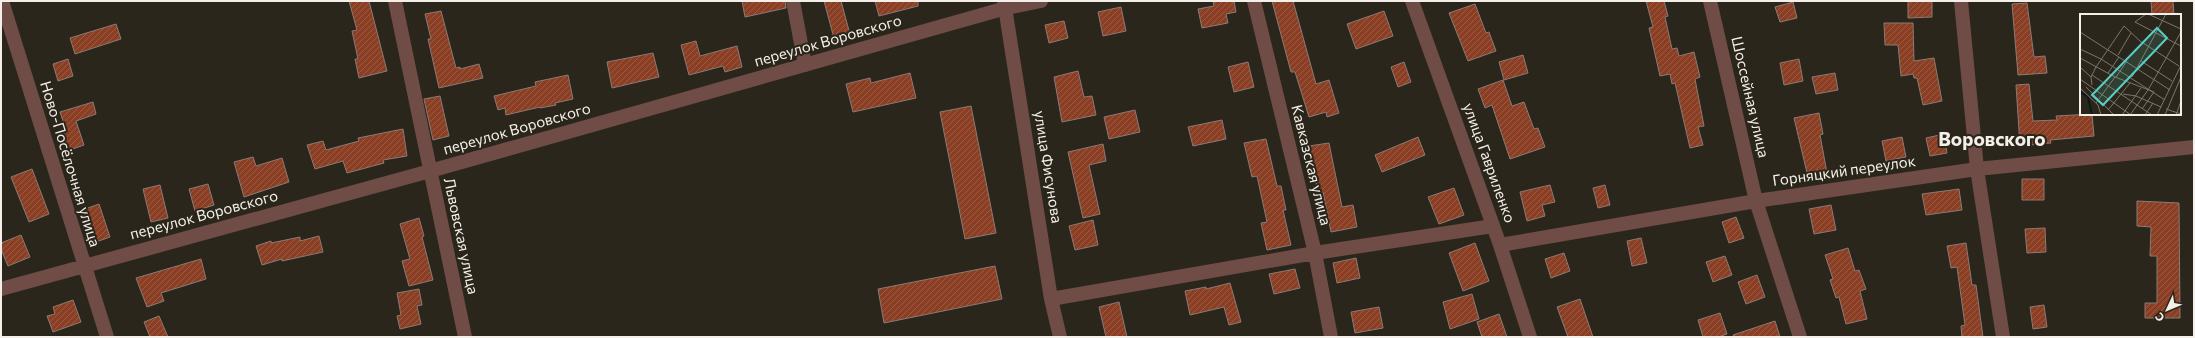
<svg xmlns="http://www.w3.org/2000/svg" width="2195" height="338" viewBox="0 0 2195 338" font-family="Commissioner,sans-serif">
<defs>
<pattern id="building-hatch" width="6" height="6" patternUnits="userSpaceOnUse"><rect width="6" height="6" fill="#8a3e23"/><path d="M-1 1l2-2M0 6l6-6M5 7l2-2" fill="none" stroke="#9b5a43"/></pattern>
</defs>
<rect width="100%" height="100%" fill="#2b261b"/>
<path fill="url(#building-hatch)" stroke="#8a7b76" d="M349,1H369L387,71L359,78L355,59H358L352,31L357,30Z
M742,1H785L786,8L745,17Z
M824,1H841L851,38L835,42Z
M875,1H918V6L879,16Z
M1213,1H1234L1236,12L1226,14L1228,23L1202,28L1198,9L1214,6Z
M1272,1H1293L1316,84L1329,80L1339,113L1327,117L1326,112L1309,117L1295,72H1291Z
M1646,1H1664L1668,16L1665,17L1672,49L1677,48L1679,56L1694,52L1700,77L1695,79L1704,126L1698,127L1703,145L1690,148L1675,83L1672,84L1670,74L1660,76L1649,28L1653,27Z
M1908,1H1932V17L1908,18Z
M2151,1H2173L2174,15H2152Z
M1793,2L1797,18L1780,22L1775,7Z
M2027,3L2034,57L2045,56L2047,73L2018,75L2012,4Z
M1475,4L1486,33L1489,32L1496,51L1468,61L1449,13Z
M1121,7L1126,31L1103,36L1098,12Z
M441,11L456,68L460,67V69L479,64L483,78L439,88L428,39H431L425,14Z
M1384,11L1393,36L1356,49L1347,24Z
M1064,21L1068,38L1049,43L1045,25Z
M1884,23H1913L1914,61L1934,58L1942,101L1923,105L1917,78H1914L1913,74L1901,76L1898,45H1885Z
M116,24L121,39L75,54L70,38Z
M696,41L700,56L737,46L742,67L725,72L723,66L689,75L681,45Z
M653,53L659,77L612,88L607,62Z
M1523,55L1528,73L1504,80L1499,62Z
M68,59L73,76L58,81L53,64Z
M1799,59L1803,81L1784,85L1780,63Z
M1248,62L1254,87L1234,92L1228,67Z
M1404,62L1411,82L1398,87L1391,67Z
M1078,71L1084,97L1092,96L1096,115L1062,122L1054,77Z
M910,73L916,98L853,112L846,84L870,78L871,83Z
M1835,73L1838,90L1816,94L1812,77Z
M568,75L573,99L555,103L556,105L540,108V107L506,115L505,108L498,110L494,96L536,86L535,82Z
M1503,80L1512,106L1524,102L1534,129L1538,128L1545,147L1510,159L1492,105L1485,108L1478,89Z
M2029,84L2033,121L2057,120L2056,116L2092,114L2094,136L2050,140L2051,143L2020,146L2016,85Z
M440,96L449,136L433,140L424,99Z
M93,102L96,114L76,121L84,145L67,151L61,132L66,130L60,112Z
M971,106L996,233L965,239L940,112Z
M1135,110L1140,132L1109,139L1104,117Z
M1819,113L1823,134L1820,135L1827,173L1808,177L1794,118Z
M1222,120L1226,139L1193,146L1188,127Z
M403,129L407,156L383,160L384,163L347,173L343,161L315,169L307,145L323,141L326,150L359,141L358,138Z
M1944,134L1947,153L1930,156L1926,138Z
M1418,137L1425,155L1382,172L1375,155Z
M1902,137L1906,157L1886,161L1882,141Z
M1266,139L1277,186H1281L1286,210H1283L1291,245L1267,250L1261,223L1267,222L1257,176L1252,177L1244,143Z
M1329,143L1342,207L1353,205L1357,227L1331,232L1323,192L1318,193L1309,146Z
M1103,144L1106,161L1089,165L1100,214L1083,218L1068,152Z
M253,157L256,166L282,158L289,182L244,197L234,162Z
M32,169L49,214L29,222L11,177Z
M2022,179H2044V200H2022Z
M208,184L214,205L195,211L189,189Z
M160,185L168,218L151,222L143,189Z
M1550,185L1555,202L1542,205L1545,216L1527,221L1520,192Z
M1605,185L1610,205L1598,208L1593,188Z
M1454,188L1464,215L1439,224L1428,197Z
M1959,189L1962,210L1926,215L1922,194Z
M2137,201L2179,203L2180,318H2145V303H2157V256H2150L2151,227L2137,226Z
M99,204L110,237L96,242L85,209Z
M1831,205L1836,230L1814,234L1809,209Z
M1736,217L1744,238L1729,243L1722,222Z
M419,218L424,236L422,237L433,280L409,286L402,261L410,259L400,224Z
M1093,220L1098,245L1075,250L1069,226Z
M2045,228L2046,252L2027,253L2025,229Z
M21,235L30,257L8,266L1,249V243Z
M319,236L323,252L282,261V259L262,265L256,246L271,241V243L300,237V241Z
M1641,238L1647,263L1632,266L1627,241Z
M1475,243L1489,281L1463,291L1449,253Z
M1966,243L1972,285H1976L1983,337H1962L1961,326L1965,325L1957,267L1951,268L1947,246Z
M1848,248L1855,271L1859,270L1866,289L1860,291L1867,319L1846,324L1839,297L1836,298L1830,280L1833,279L1825,255Z
M1564,253L1570,271L1551,278L1545,259Z
M1725,256L1732,275L1713,282L1706,262Z
M1356,258L1360,278L1337,283L1333,263Z
M201,259L206,279L161,293L164,301L147,307L136,278Z
M995,266L1002,299L884,323L878,289Z
M1295,269L1300,288L1274,294L1269,274Z
M1757,275L1765,297L1746,304L1738,282Z
M1230,283L1241,322L1229,325L1224,307L1190,315L1185,291L1206,287V289Z
M419,289L422,305L417,306L421,324L400,329L397,316L401,315L397,293Z
M1472,294L1479,319L1450,329L1443,302Z
M1580,299L1593,337H1568L1557,307Z
M73,300L81,322L53,332L47,316L55,314L53,307Z
M1119,302L1127,337H1106L1099,307Z
M2044,305L2047,327L2033,329L2030,307Z
M1379,307L1383,328L1355,333L1351,312Z
M1720,313L1727,334L1718,337H1703L1698,320Z
M1499,314L1507,337H1482L1477,322Z
M159,316L168,337H150L144,322Z
M1775,321L1780,337H1734L1733,335Z"/>
<g fill="none" stroke-linecap="round" stroke-linejoin="round">
<path stroke="#6f4c45" stroke-width="14" d="M2,1L107,337
M395,1L465,337
M793,1L805,65
M1004,1L1051,299L1060,337
M1254,1L1315,253L1331,337
M1412,1L1500,245L1530,337
M1710,1L1756,201L1800,337
M1961,1L1977,169L2003,337
M1500,245L1756,201L1977,169L2194,147
M1,289L430,171L1006,8L1041,1
M1051,299L1315,253L1493,226"/>
</g>
<g text-anchor="middle" stroke-width="4" stroke-linejoin="round" paint-order="stroke">
<g font-size="15" fill="#f4f0e9" stroke="#2b261b">
<text transform="translate(828 41) rotate(-16)" y="5">переулок Воровского</text>
<text transform="translate(1750 97) rotate(77)" y="5">Шоссейная улица</text>
<text transform="translate(517 129) rotate(-16)" y="5">переулок Воровского</text>
<text transform="translate(1489 163) rotate(70)" y="5">улица Гавриленко</text>
<text transform="translate(70 164) rotate(73)" y="5">Ново-Посёлочная улица</text>
<text transform="translate(1311 165) rotate(76)" y="5">Кавказская улица</text>
<text transform="translate(1048 167) rotate(81)" y="5">улица Фисунова</text>
<text transform="translate(1844 171) rotate(-8)" y="5">Горняцкий переулок</text>
<text transform="translate(204 215) rotate(-15)" y="5">переулок Воровского</text>
<text transform="translate(461 236) rotate(78)" y="5">Львовская улица</text>
</g>
<g font-size="19" font-weight="bold" fill="#f4f0e9" stroke="#2b261b">
<text x="1992" y="146">Воровского</text>
</g>
</g>
<g transform="translate(2080 14)">
<rect width="101" height="101" fill="#2b261b"/>
<path fill="none" stroke="#09191c" stroke-width="2" d="M0,78L8,83L12,101"/>
<path fill="none" stroke="#7b776d" stroke-width="1" d="M66,0L55,8L101,32M68,0L101,15M0,18L90,76M0,35L21,45L85,86M38,41L51,19M0,44L35,63L74,78L62,95M61,47L92,67M0,53L11,63M28,59L39,43M12,61L72,101M36,63L47,47M52,63L86,0M0,65L51,101M12,71L11,63L16,53L44,12L60,27L99,52M6,73L34,101M0,74L18,91L21,101M43,80L56,82L81,93M16,89L35,63M86,95L101,100M28,96L50,69M42,101L61,74M50,101L68,76L101,18M65,101L73,89M77,101L101,51M85,101L101,63M96,101L101,87"/>
<path fill="#55cec4" fill-opacity="0.15" stroke="#55cec4" stroke-width="2" d="M77,14L87,24L23,91L12,81Z"/>
<rect width="101" height="101" fill="none" stroke="#f4f0e9" stroke-width="2"/>
</g>
<rect width="2195" height="338" fill="none" stroke="#f4f0e9" stroke-width="4"/>
<g transform="translate(2167 310) rotate(226)" stroke="#2b261b" stroke-width="3" paint-order="stroke">
<path d="M0-3L7 15L0 10L-7 15Z" fill="#f4f0e9"/>
<text y="-6" font-size="11" font-weight="bold" text-anchor="middle" fill="#f4f0e9">С</text>
</g>
</svg>
